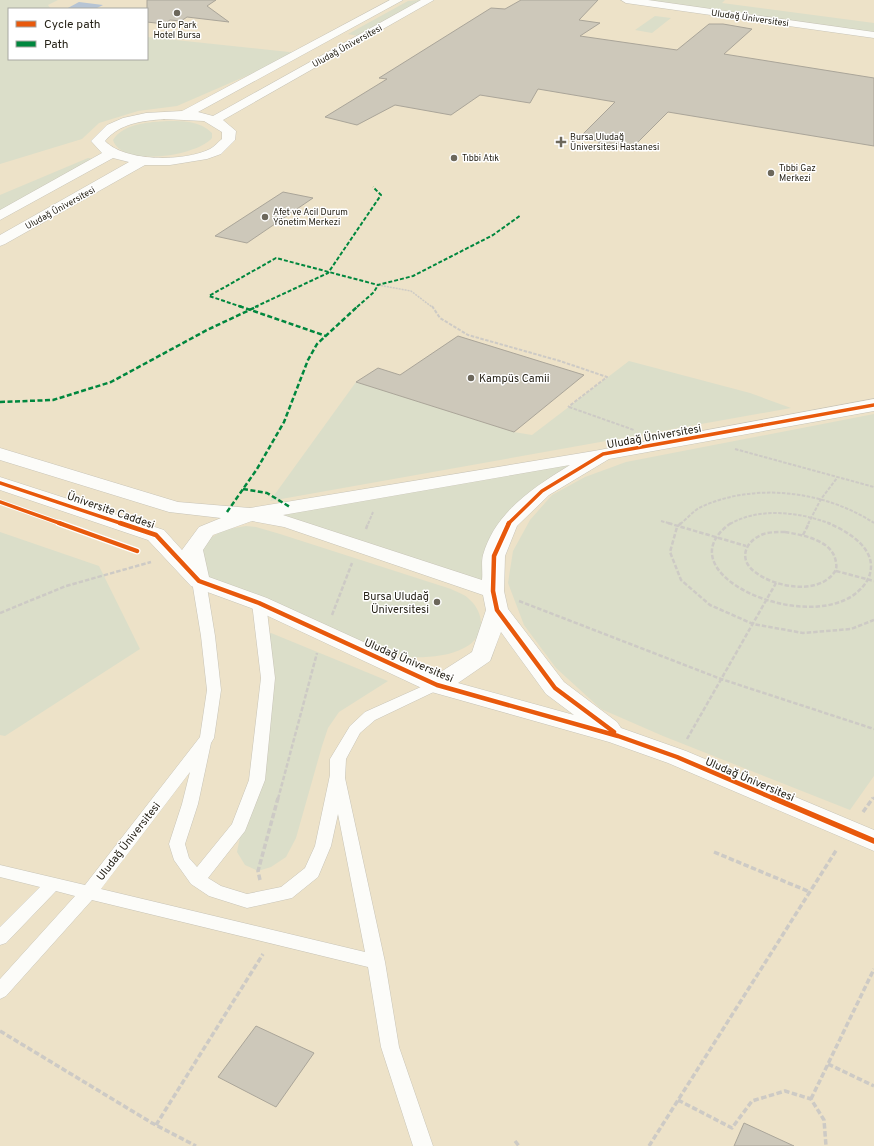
<svg xmlns="http://www.w3.org/2000/svg" width="874" height="1146" viewBox="0 0 874 1146" font-family="Overpass,sans-serif">
<rect width="100%" height="100%" fill="#eee8d8"/>
<path fill="#ede2c8" fill-rule="evenodd" d="M0,0H874V1146H0ZM9,9H147V59H9Z"/>
<path fill="#dbdec9" d="M0,0H58L48,5L51,9H9V59H147V37L299,53L177,106L138,111L99,123L82,139L0,164Z
M419,0L422,2L358,36L348,34L408,1Z
M626,0H725L722,3L874,23V35Z
M655,16L671,18L652,33L635,30Z
M168,121C184,121 200,121 212,133V138C197,156 122,168 113,140C124,123 150,122 168,121Z
M88,158L95,159L0,212V195Z
M629,361L750,393L791,408L270,501L356,382L514,432L532,435Z
M874,414V776L850,810L663,736L601,709L556,668L524,625L508,583L513,551L530,520L552,495L585,477L626,462Z
M603,454L508,524L493,591L250,514Z
M246,526L256,527L280,534L451,589C457,592 466,595 470,600C486,615 485,638 464,648C447,657 424,658 406,657L199,581L192,550L223,530Z
M0,532L99,566L140,649L5,736L0,735Z
M271,633L388,681L339,712L328,728L322,746L296,838L286,857L271,867L258,871L245,865L237,852L242,827L262,771L269,634Z"/>
<path fill="#b6c4d4" d="M79,2L103,5L95,9H66Z"/>
<path fill="#cdc8ba" stroke="#aaa599" d="M147,0H216L207,6L229,22L187,17L181,21L170,20L164,24L147,22Z
M521,0H598L579,20L600,23L580,36L677,50L709,24H723L752,29L724,54L874,78V146L668,112L631,149L598,144L600,141L579,138L615,102L538,89L530,103L480,95L451,115L395,105L357,125L325,117L387,79L379,78L491,8L505,9Z
M283,192L313,198L247,243L215,236Z
M458,336L584,375L514,432L356,382L378,368L400,375Z
M256,1026L314,1053L276,1107L218,1077Z
M744,1123L794,1146H734Z"/>
<g fill="none" stroke-linecap="round" stroke-linejoin="round">
<g stroke="#c8c4b7" stroke-width="1">
<path id="service" d="M199,577L204,578L206,581L215,636L221,690L214,738L211,743L198,804L185,844L189,858L197,867L232,824L249,780L261,678L252,603L254,600H264L266,603L275,678L265,780L245,831L208,878L221,886L247,894L281,887L305,868L315,846L330,775V759L350,726L365,712L432,682H442L444,685L442,688L375,720L360,733L346,759L345,778L385,962L399,1047L433,1146H413L381,1047L368,967L92,900L6,996L0,999V979L75,896L56,891L6,943L0,945V927L40,887L0,877V865L85,885L200,737L207,690L201,636L192,581L194,578ZM190,772L182,804L169,844L174,860L191,884L209,896L247,908L292,898L318,877L331,846L338,814L365,952L101,889Z"/>
</g>
<g stroke="#c8c4b7" stroke-width="1">
<path id="tertiary" d="M390,0H403L198,112L213,116L421,0H434L223,120L236,131L235,140L221,154L207,159L170,165H145L5,244L0,246V235L129,162L113,158L0,220V210L102,153L91,141L107,125L123,118L146,113L182,111ZM164,119L204,121L222,132V139C218,142 214,147 210,149C184,162 125,162 105,141C120,123 142,121 164,119Z
M621,0H648L874,32V38L626,3Z
M874,399V411L609,459L549,495L517,526L505,556L504,591L508,609L564,682L617,722L621,728L686,751L874,830V851L668,763L609,742L428,691L251,608L191,586L148,540L0,490V477L164,530L182,550L199,527L221,518L169,512L0,460V448L178,502L250,508L594,451ZM570,465C534,487 495,512 483,555C481,563 483,572 482,580L283,515ZM252,521L284,527L483,595L486,610L472,652L436,675L267,598L209,577L203,550L213,535ZM501,632L546,694L574,715L458,683L490,661Z"/>
</g>
<path stroke="#cdcac5" stroke-width="1.5" stroke-dasharray="2 1" stroke-linecap="butt" d="M378,285L411,291L432,307"/>
<path stroke="#cdcac5" stroke-width="2" stroke-dasharray="3.5 1.5" stroke-linecap="butt" d="M432,306L440,318L468,335L560,361L607,377L568,407
M569,407L634,430
M735,449L874,487
M661,521L672,524
M368,524L373,512
M680,524C687,519 694,510 701,507C755,482 825,491 874,523
M730,524C759,507 800,512 831,524
M808,524L821,499L837,478"/>
<path stroke="#cdcac5" stroke-width="2.5" stroke-dasharray="4.5 2" stroke-linecap="butt" d="M668,523L746,546
M681,523L677,527L670,552L681,580L710,605L753,624L803,633L851,629L874,620
M731,523C661,572 802,634 855,594C864,587 871,578 871,566C871,545 845,530 828,523
M366,529L368,523
M785,532C802,535 834,540 836,563C837,567 836,571 833,574C816,595 774,587 755,572C736,558 747,538 767,533C773,532 779,532 785,532Z
M803,535L809,523
M836,571L874,581
M519,601L721,679L874,729
M0,613L66,586L151,562
M332,615L352,563
M687,739L776,583
M278,799L317,653
M873,799L874,797"/>
<path stroke="#cdcac5" stroke-width="3.5" stroke-dasharray="5.5 2.5" stroke-linecap="butt" d="M863,812L873,798
M714,852L810,892
M260,880L258,871L278,798
M0,1031L152,1123L196,1146
M828,1064L874,1086
M811,1099L874,969
M678,1100L732,1128L752,1101L785,1091L811,1099L824,1120L826,1146
M156,1125L263,954
M515,1141L519,1146
M649,1146L837,849"/>
<use href="#service" fill="#fcfcf9" fill-rule="evenodd"/>
<use href="#tertiary" fill="#fcfcf9" fill-rule="evenodd"/>
<path stroke="#00873e" stroke-width="2" stroke-dasharray="4 2" stroke-linecap="butt" d="M242,307L209,296L276,258L378,285L413,276L493,235L521,215
M255,307L328,273L381,195L373,187
M357,307L374,292L378,285"/>
<path stroke="#00873e" stroke-width="2.5" stroke-dasharray="5 2.5" stroke-linecap="butt" d="M239,306L326,336
M0,402L53,400L111,382L207,330L258,306
M243,489L267,493L290,507
M227,512L257,469L284,422L308,360L317,344L358,306"/>
<g stroke="#fff" stroke-width="5.5">
<path id="cycleway-far2" d="M0,483L123,524
M0,502L62,524
M508,524L542,491L603,454L874,405"/>
</g>
<g stroke="#fff" stroke-width="7">
<path id="cycleway-far1" d="M59,523L137,551
M120,523L156,535L199,581L259,603L437,685L618,736L677,757L775,799
M509,523L494,556L493,591L497,610L555,688L614,732"/>
</g>
<g stroke="#fff" stroke-width="8">
<path id="cycleway" d="M773,798L874,841"/>
</g>
<use href="#cycleway-far2" stroke="#e8590c" stroke-width="3.5"/>
<use href="#cycleway-far1" stroke="#e8590c" stroke-width="4.5"/>
<use href="#cycleway" stroke="#e8590c" stroke-width="5.5"/>
</g>
<g fill="#6c675b" stroke="#fff" stroke-width="1.5">
<circle cx="177" cy="13" r="4"/>
<path d="M559 136h4v4h4v4h-4v4h-4v-4h-4v-4h4z"/>
<circle cx="454" cy="158" r="4"/>
<circle cx="771" cy="173" r="4"/>
<circle cx="265" cy="217" r="4"/>
<circle cx="471" cy="378" r="4"/>
<circle cx="437" cy="602" r="4"/>
</g>
<g text-anchor="middle" stroke-width="3" stroke-linejoin="round" paint-order="stroke">
<g font-size="9" fill="#262217" stroke="#fff">
<text transform="translate(750 18) rotate(8)" y="3">Uludağ Üniversitesi</text>
<text transform="translate(347 46) rotate(-29)" y="3">Uludağ Üniversitesi</text>
<text transform="translate(60 208) rotate(-29)" y="3">Uludağ Üniversitesi</text>
</g>
<g font-size="9" fill="#262217" stroke="#fff" text-anchor="start">
<text x="177" y="28" text-anchor="middle">Euro Park<tspan x="177" dy="10">Hotel Bursa</tspan></text>
<text x="570" y="140">Bursa Uludağ<tspan x="570" dy="10">Üniversitesi Hastanesi</tspan></text>
<text x="462" y="161">Tıbbi Atık</text>
<text x="779" y="171">Tıbbi Gaz<tspan x="779" dy="10">Merkezi</tspan></text>
<text x="273" y="215">Afet ve Acil Durum<tspan x="273" dy="10">Yönetim Merkezi</tspan></text>
</g>
<g font-size="11" fill="#262217" stroke="#fff" text-anchor="start">
<text x="479" y="382">Kampüs Camii</text>
<text x="429" y="600" text-anchor="end">Bursa Uludağ<tspan x="429" dy="13">Üniversitesi</tspan></text>
</g>
<g font-size="11" fill="#262217" stroke="#fff">
<text transform="translate(654 436) rotate(-10)" y="4">Uludağ Üniversitesi</text>
<text transform="translate(111 510) rotate(19)" y="4">Üniversite Caddesi</text>
<text transform="translate(409 660) rotate(23)" y="4">Uludağ Üniversitesi</text>
<text transform="translate(750 779) rotate(23)" y="4">Uludağ Üniversitesi</text>
<text transform="translate(128 841) rotate(-52)" y="4">Uludağ Üniversitesi</text>
</g>
</g>
<rect x="8" y="8" width="140" height="52" fill="#ffffff" stroke="#a8a7a2"/>
<rect x="16" y="21" width="20" height="6" fill="#e8590c" stroke="#a8a7a2"/>
<text x="44" y="28" font-size="12" fill="#262217">Cycle path</text>
<rect x="16" y="41" width="20" height="6" fill="#00873e" stroke="#a8a7a2"/>
<text x="44" y="48" font-size="12" fill="#262217">Path</text>
</svg>
